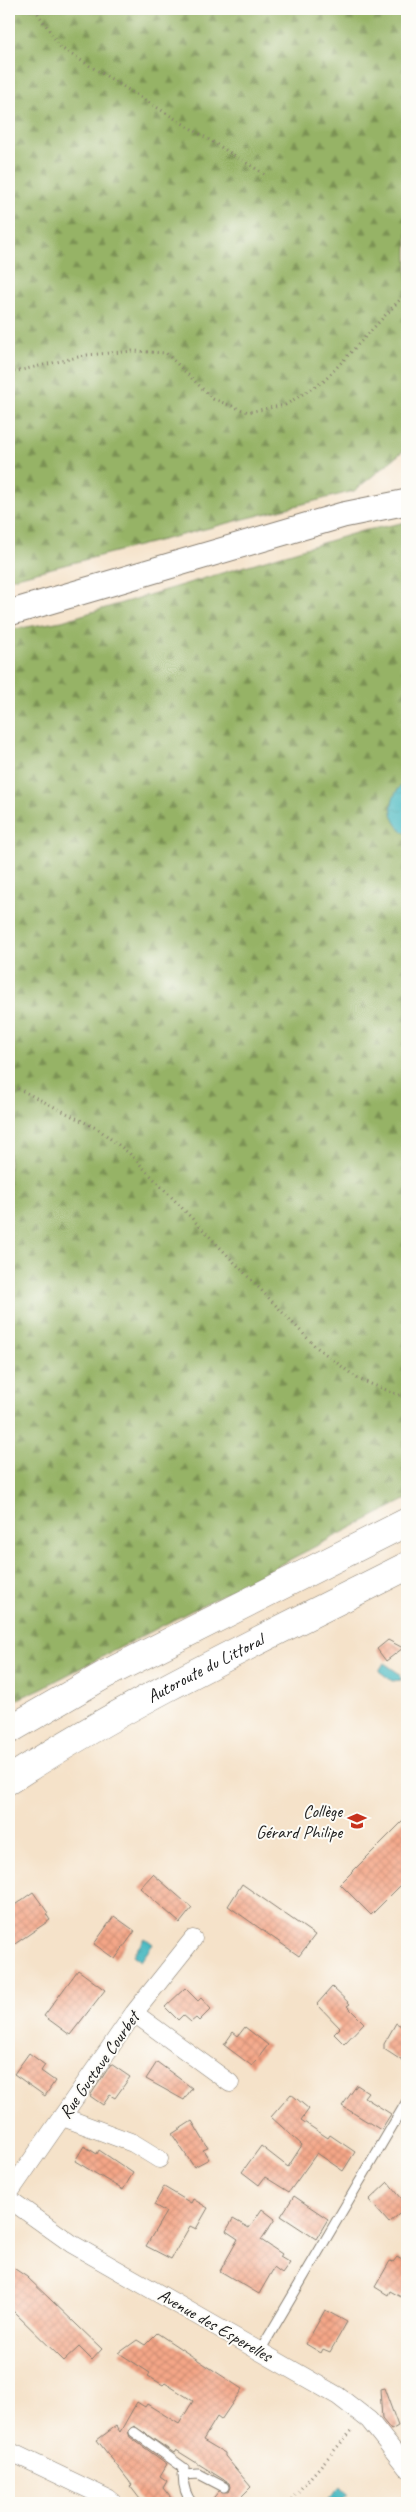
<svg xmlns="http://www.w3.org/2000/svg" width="416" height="2512" viewBox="0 0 416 2512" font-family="Caveat,sans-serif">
<defs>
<pattern id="forest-firs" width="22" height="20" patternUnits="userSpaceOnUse" patternTransform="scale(1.25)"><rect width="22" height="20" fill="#96b366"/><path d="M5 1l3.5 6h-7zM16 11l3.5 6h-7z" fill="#7a9153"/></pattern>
<pattern id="water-ripples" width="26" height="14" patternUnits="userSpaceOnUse" patternTransform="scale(1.25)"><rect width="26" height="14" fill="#4bbac2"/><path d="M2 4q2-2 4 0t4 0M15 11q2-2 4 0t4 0" fill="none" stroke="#419fa6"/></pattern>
<pattern id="building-cross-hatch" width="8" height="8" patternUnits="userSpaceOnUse" patternTransform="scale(1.25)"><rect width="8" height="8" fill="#f4a687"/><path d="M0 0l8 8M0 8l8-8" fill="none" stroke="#d18e74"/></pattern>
</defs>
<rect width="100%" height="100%" fill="#fdfcf7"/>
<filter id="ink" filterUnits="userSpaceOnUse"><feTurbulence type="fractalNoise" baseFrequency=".02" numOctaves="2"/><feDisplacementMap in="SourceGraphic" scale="10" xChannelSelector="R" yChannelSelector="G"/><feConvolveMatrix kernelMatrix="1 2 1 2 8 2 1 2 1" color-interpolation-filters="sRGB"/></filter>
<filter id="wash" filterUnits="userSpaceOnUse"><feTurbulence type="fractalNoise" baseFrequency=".0096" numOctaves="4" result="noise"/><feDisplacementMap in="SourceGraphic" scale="20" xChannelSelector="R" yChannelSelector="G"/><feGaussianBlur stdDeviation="1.12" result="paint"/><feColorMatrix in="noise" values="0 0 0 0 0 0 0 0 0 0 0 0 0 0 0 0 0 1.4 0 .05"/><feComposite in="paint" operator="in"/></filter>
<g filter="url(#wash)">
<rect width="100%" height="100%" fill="#f5e2c9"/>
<path fill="url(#forest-firs)" stroke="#596841" d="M9,9H407V448L354,491L9,579Z
M407,522V1499L40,1689L9,1703V630L62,621L362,531Z"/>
<path fill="url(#water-ripples)" stroke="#346b6f" d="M407,781V834C386,821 387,794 407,781Z
M384,1663L400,1674L401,1680L392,1681L379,1671Z
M145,1938L153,1944L141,1961L133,1955Z
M341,2486L348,2494L339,2503H324Z"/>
<g id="blocks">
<path fill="url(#building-cross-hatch)" d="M388,1640L403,1648L386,1661L377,1649Z
M407,1817V1879L371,1915L340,1884Z
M153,1874L192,1908L180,1923L140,1888Z
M242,1884L315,1935L299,1956L228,1906Z
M33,1892L48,1913L46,1914L50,1920L9,1948V1909Z
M114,1916L135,1931L115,1959L94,1944Z
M78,1970L105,1990L70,2035L44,2016Z
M332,1987L350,2004L347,2006L364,2023L344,2044L334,2034L340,2028L317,2004Z
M185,1988L198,2001L201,1998L211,2009L199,2021L196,2018L191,2022L183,2015L178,2020L165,2007Z
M396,2023L407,2029V2064L384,2049V2044Z
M245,2027L268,2045L252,2066L224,2045L233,2032L238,2036Z
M29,2053L45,2065L41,2071L55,2081L45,2096L14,2074Z
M157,2062L192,2088L184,2100L146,2079Z
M111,2064L130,2077L115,2098L110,2095L103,2105L90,2096Z
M357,2085L368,2092L364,2097L391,2114L381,2130L342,2106Z
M291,2094L309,2109L301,2120L328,2138L330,2135L355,2152L343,2171L317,2153L289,2192L265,2177L259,2185L242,2172L261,2146L288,2167L302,2145L271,2117Z
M192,2121L208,2148L203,2150L209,2159L194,2167L172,2134Z
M84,2146L97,2154L99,2150L133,2173L123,2190L75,2161Z
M388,2182L407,2205V2207L389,2223L369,2200Z
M164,2187L191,2203L193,2199L208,2208L196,2229L190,2226L171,2259L146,2246L166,2212L154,2205Z
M294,2196L328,2219L316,2239L281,2216Z
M262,2209L275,2219L261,2240L282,2254L280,2257L290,2263L282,2274L274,2268L259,2294L220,2271L238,2239L226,2231L233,2219L249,2228Z
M397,2257L407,2263V2287L401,2297L390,2291L388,2295L375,2287L390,2261L393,2262Z
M9,2265L27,2277L102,2349L92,2360L79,2347L64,2361L9,2307Z
M325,2310L347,2322L330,2352L323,2349L321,2353L306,2344Z
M157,2333L242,2389L221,2420L217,2417L203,2440L225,2453V2456L251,2487L235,2503H209L219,2491L228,2492L230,2487L229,2483L176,2450L174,2453L134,2426L128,2431L130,2437L167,2464L160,2476L167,2481L163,2488L175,2503H143L130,2486L132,2485L97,2440L116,2426L120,2432L137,2402L145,2407L147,2404L179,2424L193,2401L165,2383L163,2385L148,2376L150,2373L119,2353L137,2340L145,2345Z
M384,2388L398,2426L391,2430L382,2419L380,2389Z"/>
</g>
</g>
<g filter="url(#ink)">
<use href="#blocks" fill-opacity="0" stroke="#887f72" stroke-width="1"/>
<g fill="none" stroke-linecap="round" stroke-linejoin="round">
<g stroke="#887f72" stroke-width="11">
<path id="service" d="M260,2351L407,2101
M134,2432L184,2468C182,2481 184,2493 192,2503
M183,2475L199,2474L224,2487"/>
</g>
<g stroke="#887f72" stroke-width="19">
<path id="minor" d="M134,2013L230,2083
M63,2117L133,2143L159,2159
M9,2193L134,2013L193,1939
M9,2199L72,2244L338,2396L369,2420L407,2468
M9,2451L107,2498L113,2503"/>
</g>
<g stroke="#887f72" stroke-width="27">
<path id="secondary" d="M9,613L343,515L407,502"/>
</g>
<g stroke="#887f72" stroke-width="29">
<g id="motorway">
<path d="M9,1730L106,1674L407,1522"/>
<path id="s1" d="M9,1780C135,1698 273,1634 407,1566"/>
</g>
</g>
<path stroke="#887f72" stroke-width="3" stroke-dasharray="1 4" stroke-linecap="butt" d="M35,9L61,48L266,175
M9,373L87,355L133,351L166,353L213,399L248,412L285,405L324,381L407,292
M9,1084L98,1129L129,1153L315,1346L358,1379L407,1398
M288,2503L354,2428"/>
<use href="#service" stroke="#fff" stroke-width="9"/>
<use href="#minor" stroke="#fff" stroke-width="18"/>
<use href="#secondary" stroke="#fff" stroke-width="25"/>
<use href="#motorway" stroke="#fff" stroke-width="28"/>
</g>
</g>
<defs>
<g id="school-bare" transform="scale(1.5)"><path d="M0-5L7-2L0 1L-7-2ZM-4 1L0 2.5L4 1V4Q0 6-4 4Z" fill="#c8321e" stroke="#fdfcf7" stroke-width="2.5" paint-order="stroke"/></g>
</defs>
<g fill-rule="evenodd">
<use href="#school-bare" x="357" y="1821"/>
</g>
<g text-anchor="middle" stroke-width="4" stroke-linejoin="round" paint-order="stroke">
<g font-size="18" fill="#1c1c1c" stroke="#fdfcf7">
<text dy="6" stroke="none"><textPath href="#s1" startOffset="226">Autoroute du Littoral</textPath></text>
<text transform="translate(99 2065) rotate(-55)" y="6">Rue Gustave Courbet</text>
<text transform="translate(215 2325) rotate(30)" y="6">Avenue des Esperelles</text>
</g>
<g font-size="18" fill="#1c1c1c" stroke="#fdfcf7" text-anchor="end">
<text x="342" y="1817">Collège<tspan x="342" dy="21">Gérard Philipe</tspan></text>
</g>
</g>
<rect width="416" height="2512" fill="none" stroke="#fdfcf7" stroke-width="30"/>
</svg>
